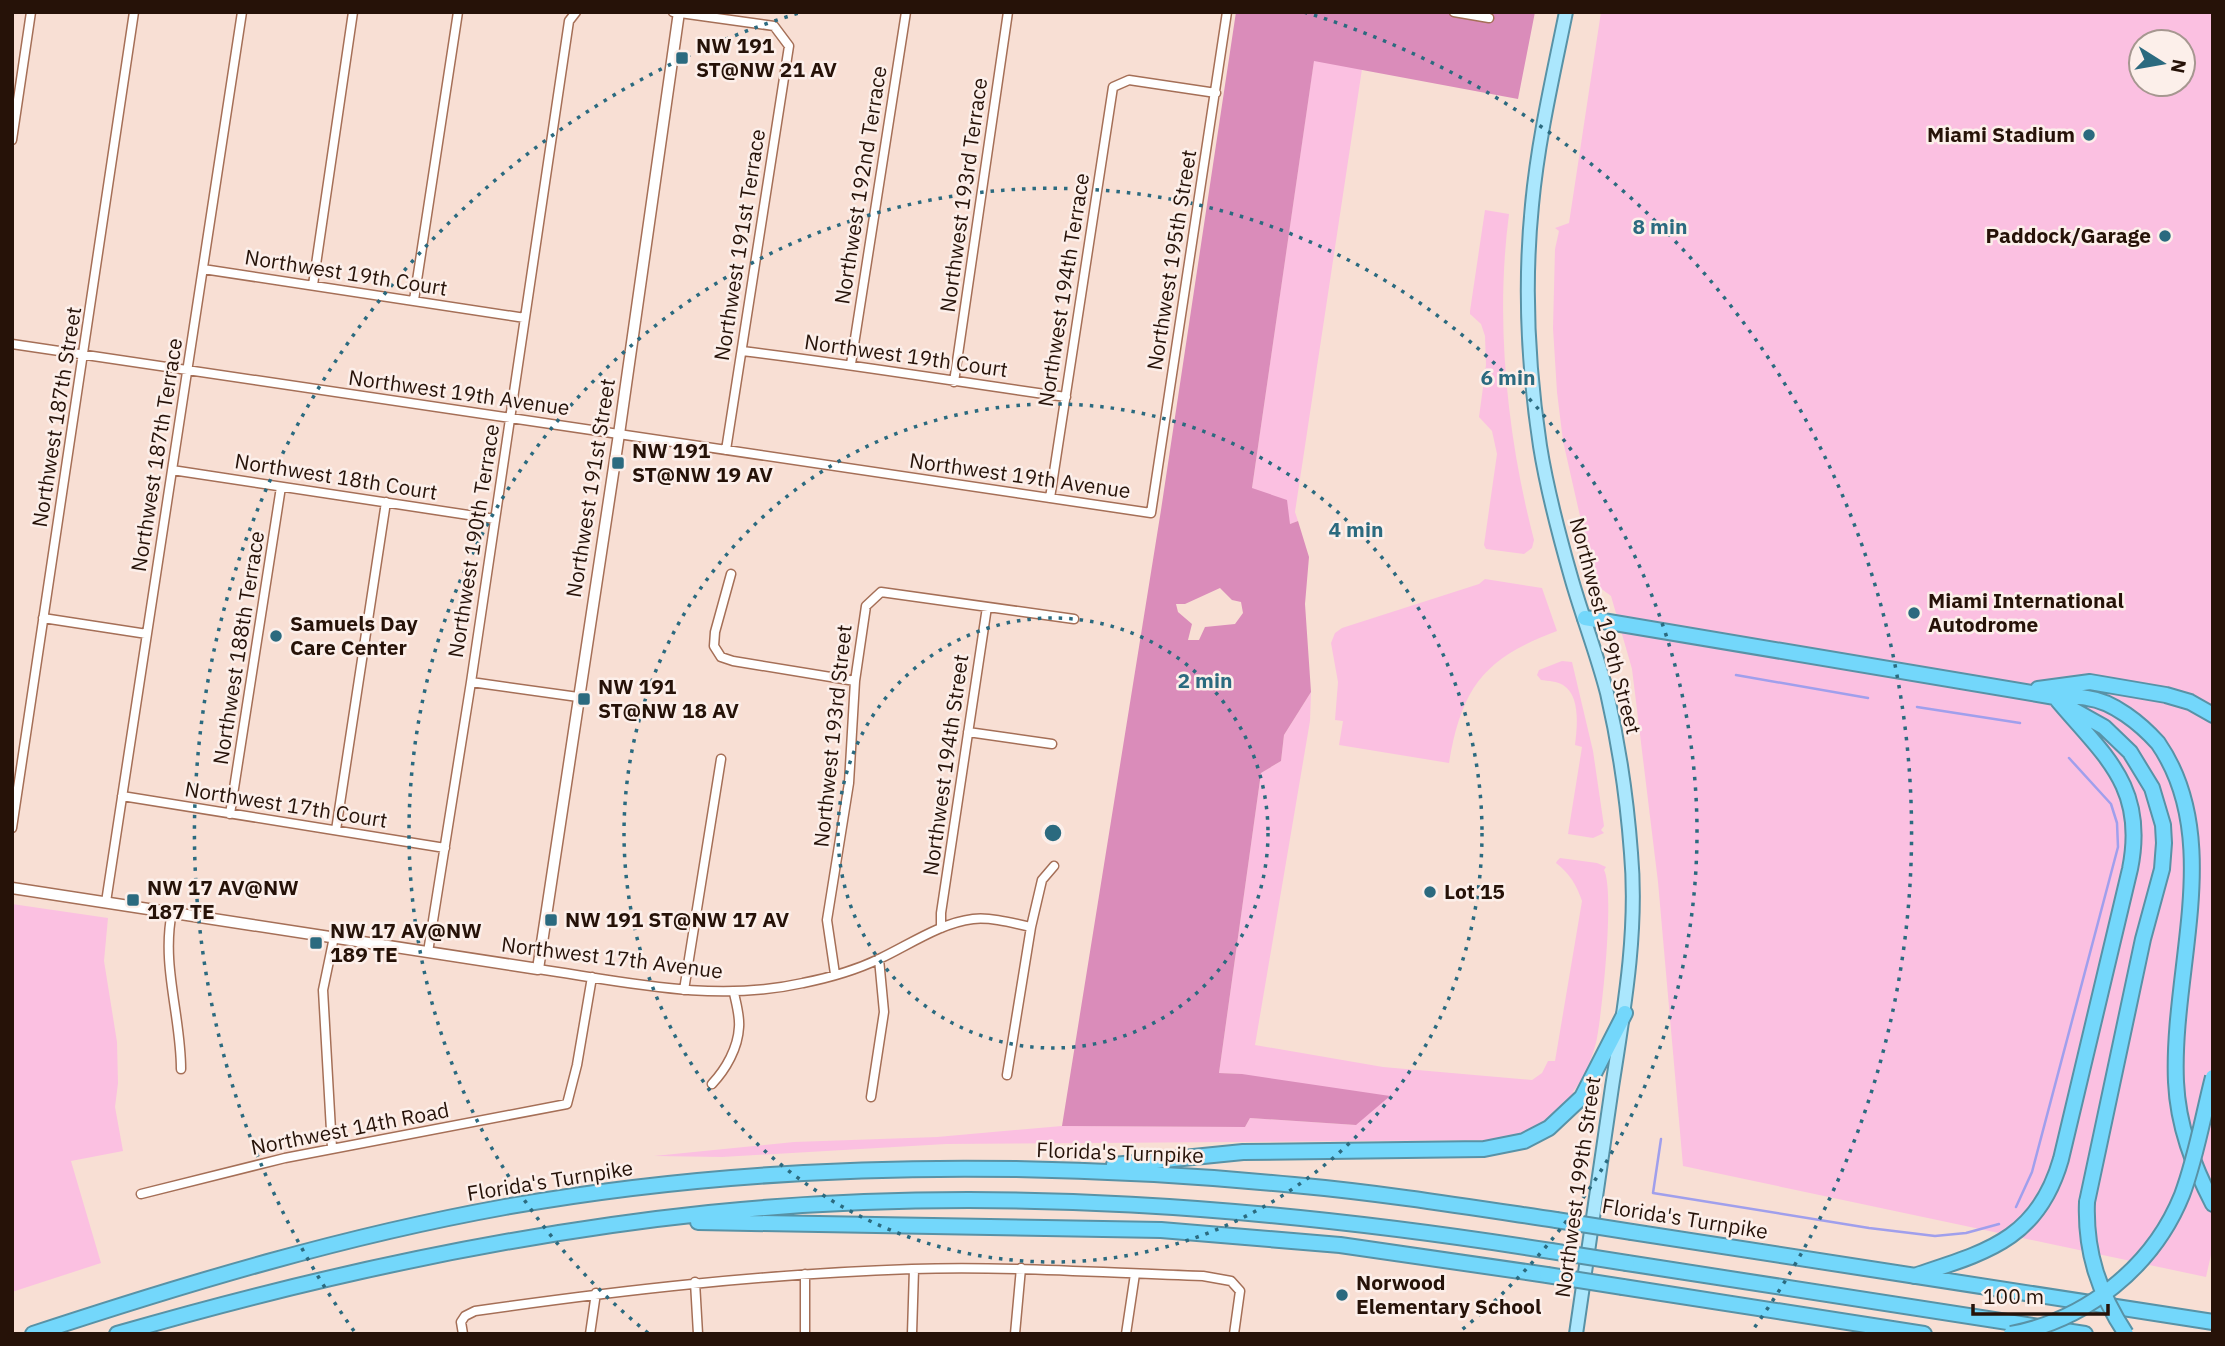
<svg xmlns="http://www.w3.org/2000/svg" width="2225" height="1346" viewBox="0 0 2225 1346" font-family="'IBM Plex Sans',sans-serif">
<rect width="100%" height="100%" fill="#f8dfd4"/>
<path fill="#fbc0e1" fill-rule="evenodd" d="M1601,12H2213V1246L2206,1277L1683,1166L1658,882L1632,669L1611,596L1599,587L1587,547L1563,441L1557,392L1553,328L1555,249L1559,231L1555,228L1569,223ZM2141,42H2183V84H2141Z
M1314,60L1362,69L1295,512L1298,521L1290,524L1252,488Z
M1485,210L1509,214C1495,321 1507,436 1534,540L1532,548L1524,554L1486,549L1484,545L1497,454L1492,431L1479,417L1486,365L1485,336L1481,324L1470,314V311Z
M1485,579L1542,588L1557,631C1485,658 1462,686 1449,763L1339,745L1343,721L1335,720L1338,682L1331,643L1335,633L1342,628L1479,584Z
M1562,661L1572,662L1593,751L1604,826L1601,830L1604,833L1593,838L1568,834L1582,747L1575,745C1577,728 1581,696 1563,685C1557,681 1548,681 1541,680L1537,675L1539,670Z
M1311,692L1310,721L1255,1045L1383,1067L1532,1080L1542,1073L1548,1061H1555L1582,901C1576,884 1570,874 1556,863L1557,861L1560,858L1597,863L1606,867L1604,870C1615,891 1602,1016 1596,1043C1591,1061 1584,1078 1573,1092L1576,1096C1550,1121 1533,1132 1497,1140L946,1144L722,1157L654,1156L794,1142L937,1137L1062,1126L1245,1127L1250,1118L1356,1125L1242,1074L1219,1073L1261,773L1281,761L1284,735Z
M12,904L108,918L104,961L117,1042L118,1083L115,1107L123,1151L71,1161L101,1263L12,1292Z"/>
<path fill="#da8cba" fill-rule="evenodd" d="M1236,12H1535L1518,99L1314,61L1252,488L1287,500L1290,524L1298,521L1309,557L1305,604L1311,692L1284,735L1281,761L1261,773L1219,1073L1242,1074L1390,1096L1356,1125L1250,1118L1245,1127L1062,1126L1161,510ZM1220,588L1232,600L1241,602L1243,613L1235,624L1205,627L1199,640H1188L1192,624L1178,612L1176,604H1185Z"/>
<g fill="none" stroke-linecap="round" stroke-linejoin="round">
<path stroke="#a09fec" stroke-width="2.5" d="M1736,675L1868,698
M1917,707L2020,723
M1661,1139L1653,1193L1869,1228L1935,1236L1966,1233L1999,1224
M2016,1207L2032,1172L2118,847L2117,823L2111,804L2069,758"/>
<g stroke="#a56f57" stroke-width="11">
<path id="minor" d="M673,12L774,26L789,46L726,450
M1454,12L1489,18
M12,140L31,12
M203,269L525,318
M313,285L353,12
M414,300L458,12
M12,344L1151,513L1227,12
M742,351C850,364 958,382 1066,397
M851,364L906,12
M954,382L1008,12
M172,470L495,519
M1050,498L1113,87L1129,80L1216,93
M731,574L715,632L714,646L721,657L733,661L855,681
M43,618L147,634
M471,682L578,697
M968,732L1052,744
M122,796L445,848
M230,814L281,487
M12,828L134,12
M336,830L386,502
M106,902L242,12
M172,912C161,965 181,1016 181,1069
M941,928V913L987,607
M428,952L471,682L569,21L576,12
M538,969C626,982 714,1003 803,983C828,978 856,970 879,959C909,945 940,923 973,919C991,917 1013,923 1031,927
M835,974L827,920L849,783L855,681L866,606L881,592L1074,619
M684,990L721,759
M1007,1075L1031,927L1042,880L1054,866
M712,1084C726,1069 738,1048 739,1027C740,1016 736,1003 734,993
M871,1097L884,1012L879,959
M332,1148L323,990L334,937
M141,1194L285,1158L567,1104L577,1065L592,977
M805,1274V1334
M695,1282L698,1334
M463,1334L461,1322L465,1316L475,1311C622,1290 763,1274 912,1269C1009,1266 1106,1273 1203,1276L1231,1281L1240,1291L1234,1334
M590,1334L596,1293
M912,1334L914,1269
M1015,1334L1021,1268
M1126,1334L1135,1274"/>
</g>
<g stroke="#a56f57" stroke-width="13">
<path id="tertiary" d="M12,888L538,969L619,434L679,12"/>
</g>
<g stroke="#5892a6" stroke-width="16">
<path id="primary" d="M1566,12C1553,76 1538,140 1532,205C1524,285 1528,367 1540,446C1547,490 1559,535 1571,577C1582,616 1597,654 1607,693C1619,745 1627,799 1631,853C1638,931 1624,1010 1612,1087C1600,1169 1588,1252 1576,1334"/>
</g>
<g stroke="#5892a6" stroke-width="18">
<path id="motorway" d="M1585,618L2055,697C2066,697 2077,696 2087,698C2113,701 2141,724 2158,743C2225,840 2171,969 2176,1082C2178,1126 2193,1165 2213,1204
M2038,689L2090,682L2166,695L2190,702L2213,715
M2070,708L2104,727L2130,752L2152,788L2163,825L2164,843L2162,869L2143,939L2087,1202
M1114,1165L1243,1152L1484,1149L1524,1141L1549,1128L1582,1097L1625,1013
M698,1222L1161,1230L1340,1245L1547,1275
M1632,1232L2213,1322
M1627,1263L2085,1334
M1914,1276C1986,1252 2038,1240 2061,1159L2130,869C2147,785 2103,755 2055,697
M1623,1287L1924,1334
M33,1334C188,1283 344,1236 505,1207C764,1161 1033,1160 1294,1185C1382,1193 1469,1207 1556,1220
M117,1334C310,1278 509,1234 709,1213C990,1184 1273,1207 1551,1251"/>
</g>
<use href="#minor" stroke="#fff" stroke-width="8"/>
<use href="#tertiary" stroke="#fff" stroke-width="10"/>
<use href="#primary" stroke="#abe7fd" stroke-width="12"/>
<use href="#motorway" stroke="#73d7fb" stroke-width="14"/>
<g stroke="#5892a6" stroke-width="18" stroke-linecap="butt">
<path id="motorway-bridge" d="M2087,1202C2085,1252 2099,1293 2126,1334
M1556,1220L1632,1232
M1551,1251L1627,1263
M1547,1275L1623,1287
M2011,1334C2086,1320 2153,1267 2182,1195C2196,1158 2203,1116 2213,1077"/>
</g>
<use href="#motorway-bridge" stroke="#73d7fb" stroke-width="14"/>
</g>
<g fill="none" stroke="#2b6a7f" stroke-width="3.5" stroke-dasharray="3.5 7">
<circle cx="1053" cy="833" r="215"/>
<circle cx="1053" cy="833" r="429"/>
<path d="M648 1333A644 644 0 1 1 1458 1333"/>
<path d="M354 1331A858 858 0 0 1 802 12M1304 12A858 858 0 0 1 1752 1331"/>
</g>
<g fill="#2b6a7f" stroke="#fcefea" stroke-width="2.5">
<rect x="675" y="51" width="14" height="14" rx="3.5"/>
<circle cx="2089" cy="135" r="7"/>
<circle cx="2165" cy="236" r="7"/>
<rect x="611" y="456" width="14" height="14" rx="3.5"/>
<circle cx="1914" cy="613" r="7"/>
<circle cx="276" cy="636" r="7"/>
<rect x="577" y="692" width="14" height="14" rx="3.5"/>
<circle cx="1430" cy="892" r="7"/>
<rect x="126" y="893" width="14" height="14" rx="3.5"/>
<rect x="544" y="913" width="14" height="14" rx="3.5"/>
<rect x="309" y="936" width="14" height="14" rx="3.5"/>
<circle cx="1342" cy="1295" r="7"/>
</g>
<g text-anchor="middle" stroke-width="5" stroke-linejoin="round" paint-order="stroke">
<g font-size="21" font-weight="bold" fill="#261208" stroke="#fcefea" text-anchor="start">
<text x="696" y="53">NW 191<tspan x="696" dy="24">ST@NW 21 AV</tspan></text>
<text x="2075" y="142" text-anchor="end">Miami Stadium</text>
<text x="2151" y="243" text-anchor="end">Paddock/Garage</text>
<text x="632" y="458">NW 191<tspan x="632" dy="24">ST@NW 19 AV</tspan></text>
<text x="1928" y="608">Miami International<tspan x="1928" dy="24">Autodrome</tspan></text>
<text x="290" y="631">Samuels Day<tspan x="290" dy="24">Care Center</tspan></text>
<text x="598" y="694">NW 191<tspan x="598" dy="24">ST@NW 18 AV</tspan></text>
<text x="147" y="895">NW 17 AV@NW<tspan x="147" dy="24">187 TE</tspan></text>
<text x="1444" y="899">Lot 15</text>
<text x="565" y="927">NW 191 ST@NW 17 AV</text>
<text x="330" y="938">NW 17 AV@NW<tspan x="330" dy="24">189 TE</tspan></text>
<text x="1356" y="1290">Norwood<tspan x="1356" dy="24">Elementary School</tspan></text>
</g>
<g font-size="21" fill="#261208" stroke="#fcefea">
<text transform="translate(861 185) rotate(-81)" y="7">Northwest 192nd Terrace</text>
<text transform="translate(964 195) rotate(-82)" y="7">Northwest 193rd Terrace</text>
<text transform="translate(740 245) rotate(-81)" y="7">Northwest 191st Terrace</text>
<text transform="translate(1172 260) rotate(-81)" y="7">Northwest 195th Street</text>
<text transform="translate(346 273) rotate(9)" y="7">Northwest 19th Court</text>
<text transform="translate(1064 290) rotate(-81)" y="7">Northwest 194th Terrace</text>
<text transform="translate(906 356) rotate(8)" y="7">Northwest 19th Court</text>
<text transform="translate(459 393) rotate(8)" y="7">Northwest 19th Avenue</text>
<text transform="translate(57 417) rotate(-81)" y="7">Northwest 187th Street</text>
<text transform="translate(157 455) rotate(-81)" y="7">Northwest 187th Terrace</text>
<text transform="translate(1020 476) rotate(8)" y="7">Northwest 19th Avenue</text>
<text transform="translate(336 477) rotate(9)" y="7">Northwest 18th Court</text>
<text transform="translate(591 488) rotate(-81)" y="7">Northwest 191st Street</text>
<text transform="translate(474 541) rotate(-81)" y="7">Northwest 190th Terrace</text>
<text transform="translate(1605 626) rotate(75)" y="7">Northwest 199th Street</text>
<text transform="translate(239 648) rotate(-81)" y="7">Northwest 188th Terrace</text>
<text transform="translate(833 736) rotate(-84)" y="7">Northwest 193rd Street</text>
<text transform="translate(946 765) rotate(-82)" y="7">Northwest 194th Street</text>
<text transform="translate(286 805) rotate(9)" y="7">Northwest 17th Court</text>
<text transform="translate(612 958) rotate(7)" y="7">Northwest 17th Avenue</text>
<text transform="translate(350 1129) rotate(-11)" y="7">Northwest 14th Road</text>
<text transform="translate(1120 1153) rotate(2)" y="7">Florida's Turnpike</text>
<text transform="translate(550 1181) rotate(-9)" y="7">Florida's Turnpike</text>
<text transform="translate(1578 1187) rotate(-82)" y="7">Northwest 199th Street</text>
<text transform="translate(1685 1219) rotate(9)" y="7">Florida's Turnpike</text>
</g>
</g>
<circle cx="1053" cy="833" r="10" fill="#2b6a7f" stroke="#fcefea" stroke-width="3.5"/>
<g font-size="21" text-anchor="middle" font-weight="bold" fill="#2b6a7f" stroke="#fcefea" stroke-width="5" stroke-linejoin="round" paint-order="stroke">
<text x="1660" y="234">8 min</text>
<text x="1508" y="385">6 min</text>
<text x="1356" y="537">4 min</text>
<text x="1205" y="688">2 min</text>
</g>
<rect width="2225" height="1346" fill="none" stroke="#261208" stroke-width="28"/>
<g transform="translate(2162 63) rotate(101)"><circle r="33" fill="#fcefea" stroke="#a69790" stroke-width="2"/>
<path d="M0-5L12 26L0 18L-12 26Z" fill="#2b6a7f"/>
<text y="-10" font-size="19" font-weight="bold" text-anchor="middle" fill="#261208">N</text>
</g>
<path d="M1973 1304v10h135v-10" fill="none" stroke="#261208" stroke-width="3.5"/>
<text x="1983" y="1304" font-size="21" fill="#261208" stroke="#fcefea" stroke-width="5" paint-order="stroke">100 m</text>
</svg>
